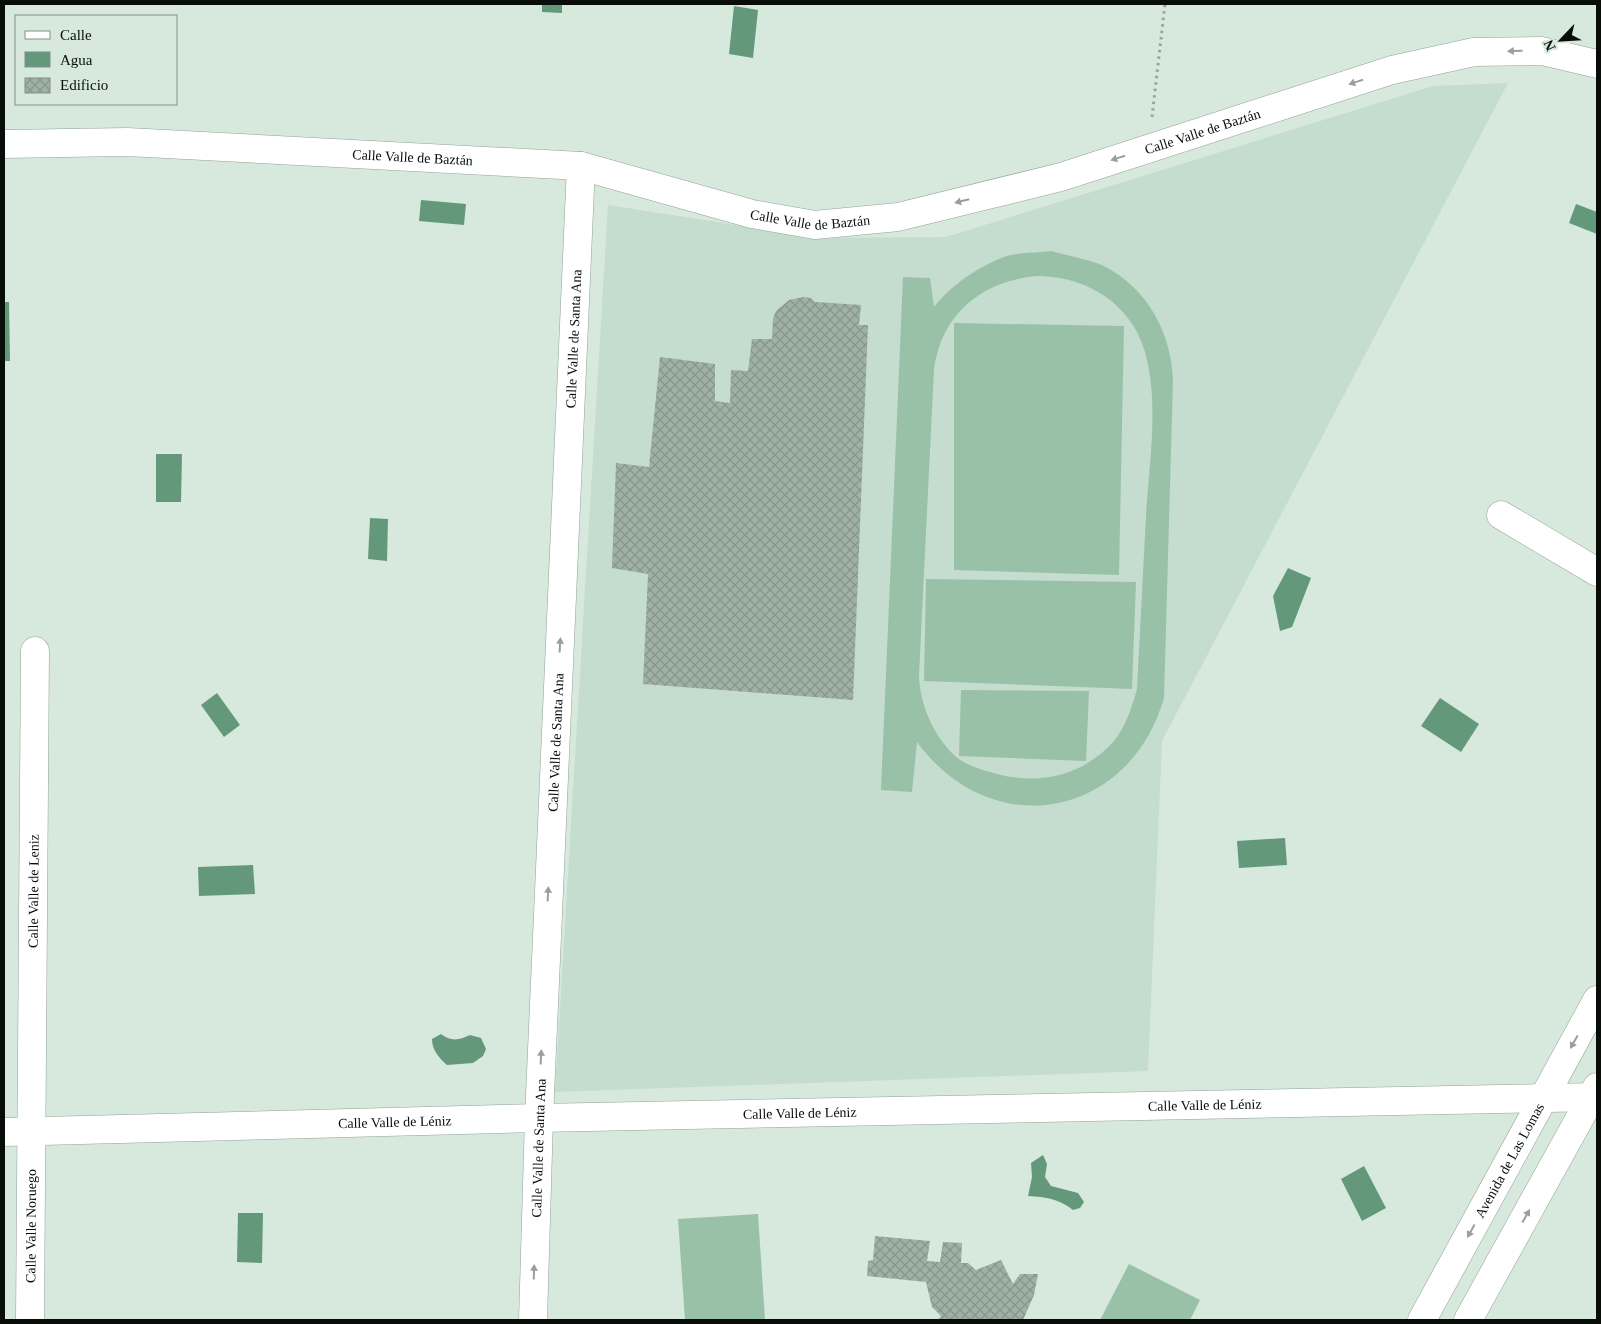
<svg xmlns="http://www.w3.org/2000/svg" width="1601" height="1324" viewBox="0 0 1601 1324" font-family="Georgia,serif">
<defs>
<pattern id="building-cross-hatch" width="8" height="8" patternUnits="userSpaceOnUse" patternTransform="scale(1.25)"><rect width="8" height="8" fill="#9fb0a5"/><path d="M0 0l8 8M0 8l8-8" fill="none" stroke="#87968d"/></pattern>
</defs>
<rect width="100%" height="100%" fill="#d7e8dd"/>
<path fill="#c5ddce" d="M1508,83L1162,741L1148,1071L555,1092L608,205L820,238L946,237L1433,86Z"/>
<path fill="#99c1a8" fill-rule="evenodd" d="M1051,251C1068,256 1088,259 1104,266C1148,289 1171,332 1173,380L1164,698C1129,819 992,844 917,742L912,792L881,790L903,277L930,278L934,307C951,285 978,267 1004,257C1018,252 1037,253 1051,251ZM1037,276C1078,276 1117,295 1137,332C1163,383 1149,461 1146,516C1143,573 1140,631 1137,689C1132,707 1126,726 1114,741C1081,778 1035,786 990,772C979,769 964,764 955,756C933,735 920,705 919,675L934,369C942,313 982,281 1037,276Z
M954,323L1124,326L1119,575L954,570Z
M926,579L1136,582L1132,689L924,681Z
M961,690L1089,691L1086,761L959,756Z
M758,1214L765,1320H685L678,1219Z
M1129,1264L1200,1300L1190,1320H1100Z"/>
<path fill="#63997a" d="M542,4H562V13L542,12Z
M734,6L758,10L753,58L729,54Z
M421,200L466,204L464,225L419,221Z
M1576,204L1597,212V234L1569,223Z
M4,302H9L10,361H4Z
M156,454H182L181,502H156Z
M370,518L388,519L387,561L368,559Z
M1288,568L1311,578L1292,627L1280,631L1273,596Z
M217,693L240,725L224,737L201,705Z
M1440,698L1479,724L1461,752L1421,726Z
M1285,838L1287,865L1239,868L1237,841Z
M253,865L255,894L199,896L198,867Z
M441,1034C452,1042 459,1040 470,1035L481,1038L486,1049L483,1056L473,1063L447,1065C439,1058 432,1050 432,1039Z
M1043,1155L1047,1164L1045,1177L1051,1186L1078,1193L1084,1202L1080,1208L1073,1210C1059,1199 1046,1197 1028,1196L1032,1177L1031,1163Z
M1364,1166L1386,1208L1362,1221L1341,1179Z
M238,1213H263L262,1263L237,1262Z"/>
<path fill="url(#building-cross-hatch)" d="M803,297L811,298L815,302L861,305L859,325H868L853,700L643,684L648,574L612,568L616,463L649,467L660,357L715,364V401L730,403L731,370L748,371L752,339H772L773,319L776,311L789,300Z
M875,1236L930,1241L927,1261L940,1262L943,1242L962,1243L961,1263H968L976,1270L1001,1260L1013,1284L1020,1274H1038L1034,1295L1023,1320H938L941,1316L932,1307L926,1282L867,1276L868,1261L873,1260Z"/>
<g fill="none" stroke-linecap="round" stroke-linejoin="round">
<g stroke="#92a298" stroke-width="29">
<g id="minor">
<path id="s1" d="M4,144L127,142L581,166L752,214L815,225L898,217L1061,177L1392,70L1474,52L1542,51L1597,64"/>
<path d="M1501,515L1597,572"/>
<path id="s2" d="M4,1132L539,1118L1597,1097"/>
<path id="s3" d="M30,1320L35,651"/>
<path id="s4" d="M533,1320L539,1118L581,166"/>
<path id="s5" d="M1422,1320L1597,1000"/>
<path d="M1468,1320L1597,1087"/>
</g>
</g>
<path stroke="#98a59d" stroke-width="3" stroke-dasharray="2.5 4" stroke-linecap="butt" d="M1152,117L1165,4"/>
<use href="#minor" stroke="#fff" stroke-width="28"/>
</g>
<defs><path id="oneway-solid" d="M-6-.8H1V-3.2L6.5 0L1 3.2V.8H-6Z" transform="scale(1.25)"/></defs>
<g fill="#9c9e9d">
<use href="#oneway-solid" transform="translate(1515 51) rotate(179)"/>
<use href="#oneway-solid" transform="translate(1356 82) rotate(162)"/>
<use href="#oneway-solid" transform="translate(1118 158) rotate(162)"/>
<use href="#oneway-solid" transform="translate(962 201) rotate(166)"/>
<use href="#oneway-solid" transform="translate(560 645) rotate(-87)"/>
<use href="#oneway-solid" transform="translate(548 894) rotate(-87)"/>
<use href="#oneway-solid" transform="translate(1574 1042) rotate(119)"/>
<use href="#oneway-solid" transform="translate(541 1057) rotate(-87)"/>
<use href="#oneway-solid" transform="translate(1526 1216) rotate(-61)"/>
<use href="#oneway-solid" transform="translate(1471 1231) rotate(119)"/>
<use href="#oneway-solid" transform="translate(534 1272) rotate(-88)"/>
</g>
<g text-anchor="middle" stroke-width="4.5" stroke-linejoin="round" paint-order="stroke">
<g font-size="14" fill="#080d0a" stroke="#d7e8dd">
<text dy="5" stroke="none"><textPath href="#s1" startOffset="1219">Calle Valle de Baztán</textPath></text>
<text dy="5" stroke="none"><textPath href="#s1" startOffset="409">Calle Valle de Baztán</textPath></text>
<text dy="5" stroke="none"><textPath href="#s1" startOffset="814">Calle Valle de Baztán</textPath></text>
<text dy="5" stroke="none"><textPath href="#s4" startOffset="982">Calle Valle de Santa Ana</textPath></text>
<text dy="5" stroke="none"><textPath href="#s4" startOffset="578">Calle Valle de Santa Ana</textPath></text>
<text dy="5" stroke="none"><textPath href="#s3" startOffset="429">Calle Valle de Leniz</textPath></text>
<text dy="5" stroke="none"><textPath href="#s2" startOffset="1201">Calle Valle de Léniz</textPath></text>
<text dy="5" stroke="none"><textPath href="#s2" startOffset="796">Calle Valle de Léniz</textPath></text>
<text dy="5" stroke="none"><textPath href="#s2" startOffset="391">Calle Valle de Léniz</textPath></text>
<text dy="5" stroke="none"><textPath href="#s4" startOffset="172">Calle Valle de Santa Ana</textPath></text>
<text dy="5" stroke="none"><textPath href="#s5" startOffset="182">Avenida de Las Lomas</textPath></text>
<text dy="5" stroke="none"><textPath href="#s3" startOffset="94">Calle Valle Noruego</textPath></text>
</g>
</g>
<rect width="1601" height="1324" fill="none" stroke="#080d0a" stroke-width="10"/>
<rect x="15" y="15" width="162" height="90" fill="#d7e8dd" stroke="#849089"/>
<rect x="25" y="31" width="25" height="8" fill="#ffffff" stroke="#849089"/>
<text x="60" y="40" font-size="15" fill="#080d0a">Calle</text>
<rect x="25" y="52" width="25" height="15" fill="#63997a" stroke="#849089"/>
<text x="60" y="65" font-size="15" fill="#080d0a">Agua</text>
<rect x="25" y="78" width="25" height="15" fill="url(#building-cross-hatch)" stroke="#849089"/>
<text x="60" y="90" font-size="15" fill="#080d0a">Edificio</text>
<g transform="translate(1561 40) rotate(245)" stroke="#d7e8dd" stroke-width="4" paint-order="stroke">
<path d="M0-4L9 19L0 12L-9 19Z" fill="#080d0a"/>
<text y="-8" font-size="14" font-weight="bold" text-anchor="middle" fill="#080d0a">N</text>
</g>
</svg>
